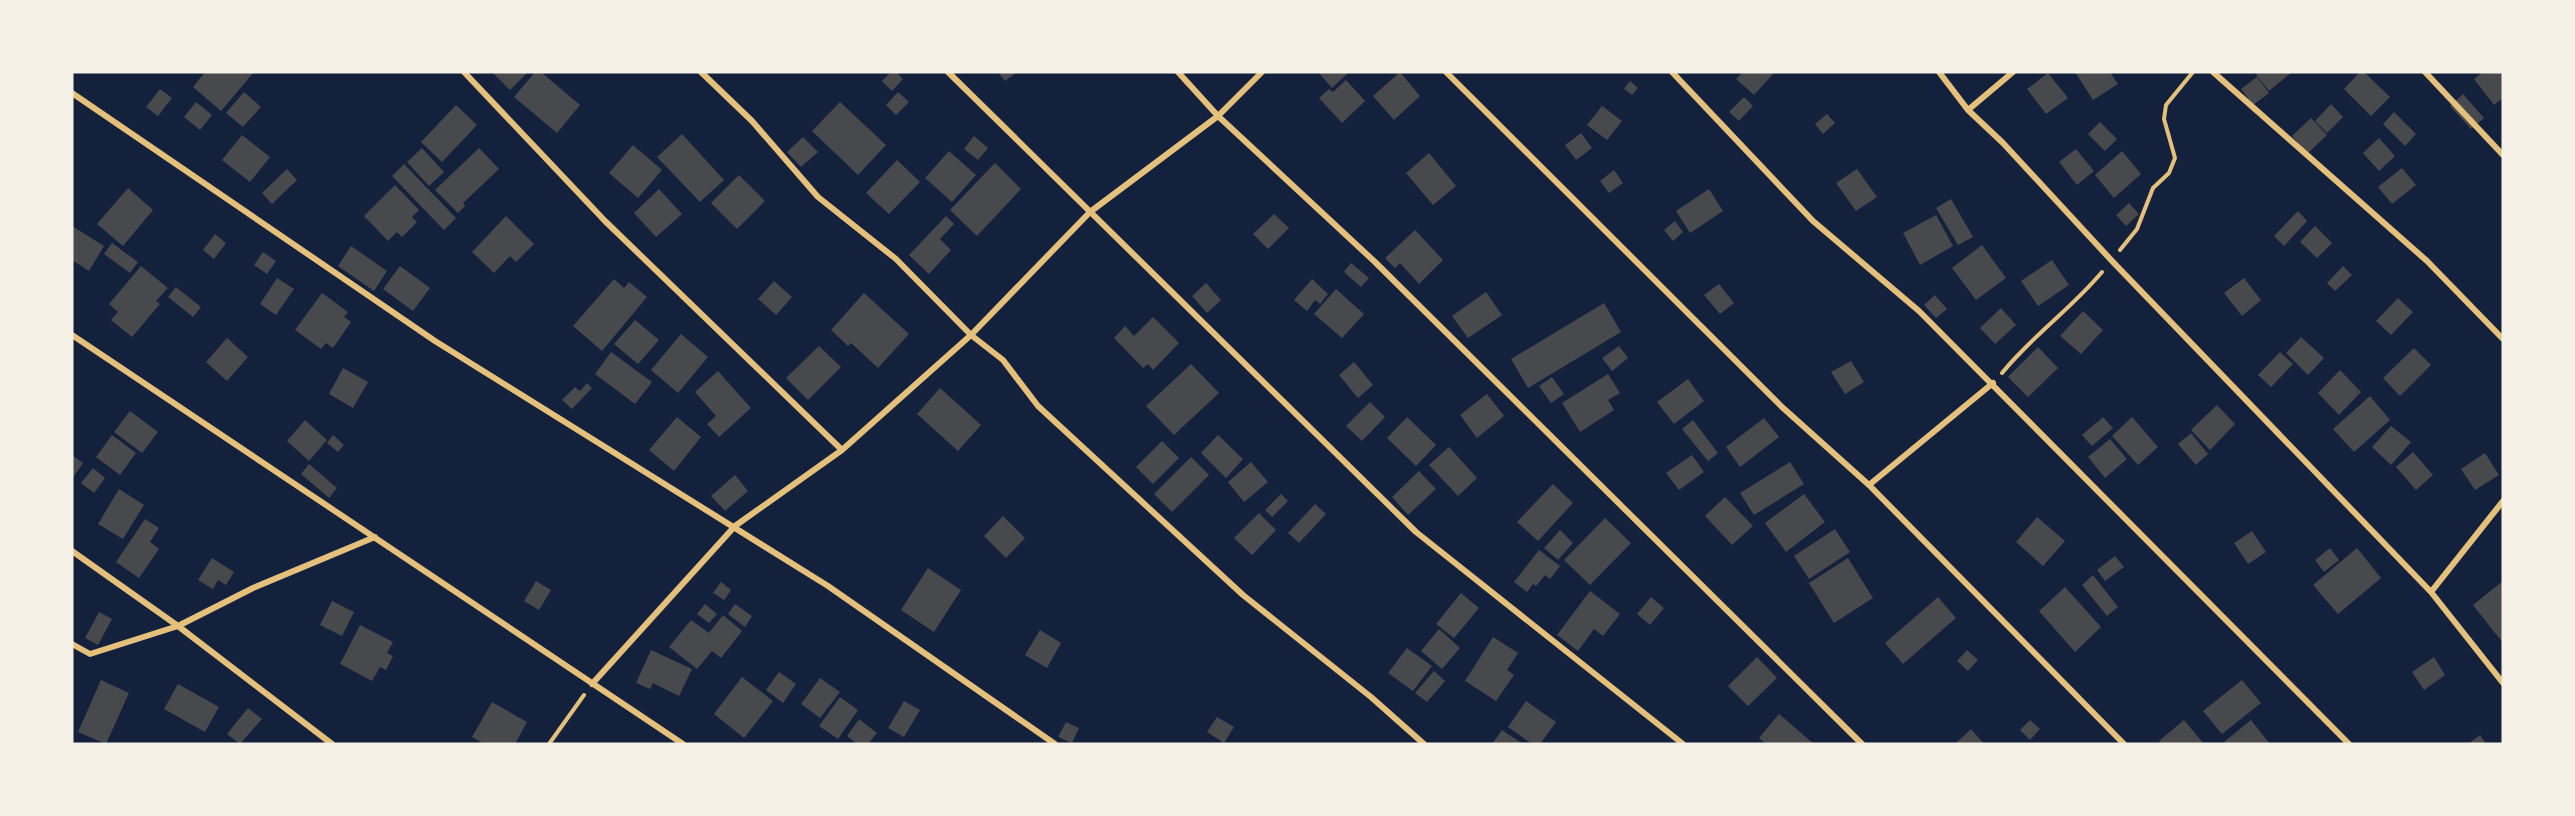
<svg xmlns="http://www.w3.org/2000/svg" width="2575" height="816" viewBox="0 0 2575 816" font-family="'Varela Round',sans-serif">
<rect width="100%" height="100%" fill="#14213d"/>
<path fill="#48494c" d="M205,72H254L221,111L193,87Z
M492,72H528L510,90Z
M535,72H541L580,105L557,133L514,97Z
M891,72H896L903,79L892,91L882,81Z
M998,72H1017L1005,81Z
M1318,72H1349L1332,88Z
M1400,72L1420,96L1394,120L1373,96Z
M1743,72H1771L1773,74L1754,95L1736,79Z
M2075,72H2110L2118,84L2093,100Z
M2259,72H2292L2269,91L2256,75Z
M2360,72H2364L2390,97L2371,116L2344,89Z
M2483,72H2503V98L2494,105L2474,79Z
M2048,73L2068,98L2046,114L2027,89Z
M2257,77L2269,93L2253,105L2241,89Z
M1346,80L1365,101L1342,123L1319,98L1329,89L1333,92Z
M1630,81L1638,88L1632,95L1624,89Z
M160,89L172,98L158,116L146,107Z
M244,92L261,107L243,127L226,113Z
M898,92L909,102L896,115L886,105Z
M2463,94L2484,118L2471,129L2450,106Z
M1744,97L1753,106L1739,121L1729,112Z
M196,102L212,115L200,130L184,117Z
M840,102L886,145L858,175L812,131Z
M2331,104L2343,117L2327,133L2315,121Z
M456,105L477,125L442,162L421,142Z
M1602,106L1622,121L1607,140L1587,125Z
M2394,112L2416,134L2405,146L2383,124Z
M1827,114L1835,123L1823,134L1815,124Z
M2311,118L2327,135L2307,154L2292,136Z
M2100,122L2117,139L2105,151L2088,134Z
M1581,133L1592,148L1576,160L1565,145Z
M682,134L724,180L700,202L657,157Z
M242,135L270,157L250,182L222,160Z
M974,136L988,148L978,160L964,149Z
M803,137L818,152L801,167L787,152Z
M2379,138L2395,156L2379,171L2363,153Z
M633,145L662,170L638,198L609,173Z
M422,148L444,172L429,186L407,162Z
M479,148L499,169L463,203L465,206L458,213L435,190Z
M2076,149L2094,171L2077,185L2059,162Z
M949,151L976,175L952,202L925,178Z
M2122,151L2141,174L2114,198L2095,175Z
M1429,153L1456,186L1433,205L1406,173Z
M897,160L920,182L889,214L866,193Z
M995,163L1021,189L977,236L950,210Z
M404,164L456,218L444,230L392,176Z
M2402,168L2416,185L2392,204L2378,187Z
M287,169L297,180L272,204L262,193Z
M1857,169L1877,197L1856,211L1836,183Z
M1614,170L1623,183L1609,193L1600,181Z
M739,175L765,201L737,229L711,203Z
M395,185L419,210L412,217L417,222L402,237L397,232L388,241L364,216Z
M128,188L153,210L123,246L97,224Z
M659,189L682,214L656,237L634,213Z
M1709,189L1723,211L1690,233L1676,211Z
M1951,199L1973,237L1958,245L1936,208Z
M2129,203L2139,214L2126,226L2116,215Z
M2298,211L2307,221L2284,246L2274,236Z
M1274,214L1289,228L1268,249L1253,234Z
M1936,215L1953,246L1920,265L1903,233Z
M506,216L534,244L516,262L510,256L494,273L472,252Z
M946,216L954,224L940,239L951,250L929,274L909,255Z
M1675,221L1683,232L1673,241L1664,230Z
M72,226L104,246L89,271L72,260Z
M2315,226L2332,243L2317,258L2300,242Z
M1415,230L1443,260L1419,284L1400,263L1395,268L1385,258Z
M215,234L226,243L214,259L203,250Z
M112,243L138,262L130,273L104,254Z
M1982,245L2006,278L1976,300L1952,268Z
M351,246L387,271L374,291L338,266Z
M263,252L276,261L267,274L254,265Z
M2052,260L2069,285L2038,306L2021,281Z
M1351,263L1369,278L1361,287L1344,272Z
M141,266L168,288L156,301L160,304L132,337L111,320L118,312L109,304Z
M400,266L430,288L413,311L383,289Z
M2343,266L2352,275L2335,291L2327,283Z
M277,278L294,289L276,315L260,304Z
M2244,278L2261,300L2242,316L2224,293Z
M614,279L624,288L629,282L647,297L602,351L573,326Z
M1312,279L1328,294L1320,304L1315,300L1307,311L1294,300Z
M774,281L792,297L776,315L758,299Z
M1206,283L1221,300L1207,313L1192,296Z
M1719,284L1734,303L1720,314L1704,295Z
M176,287L201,307L193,317L168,297Z
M1336,289L1364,314L1342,338L1314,314Z
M1486,292L1502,315L1468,338L1452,316Z
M322,293L348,312L344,317L351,322L333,348L326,343L321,349L295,330Z
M864,293L909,334L878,368L851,343L848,346L831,330Z
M1935,295L1947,309L1936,318L1924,305Z
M2398,298L2413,312L2391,335L2376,321Z
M1604,303L1621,332L1528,388L1511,359Z
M2001,308L2016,325L1995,344L1980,328Z
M2083,311L2103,330L2081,354L2060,336Z
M1153,317L1179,343L1153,370L1148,364L1143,368L1114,338L1125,326L1134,336Z
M635,320L659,340L638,364L614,344Z
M681,334L708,357L678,393L651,370Z
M2301,337L2324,358L2308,375L2286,353Z
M227,338L248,357L227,381L206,362Z
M819,346L841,367L808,400L786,378Z
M1619,346L1628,358L1612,371L1602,358Z
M2038,347L2058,368L2028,397L2008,377Z
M2414,348L2431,365L2400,396L2383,378Z
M611,352L652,382L635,404L595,374Z
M2280,352L2293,364L2271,387L2258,375Z
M1851,361L1864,382L1845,394L1831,372Z
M1354,362L1373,385L1358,398L1339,375Z
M1191,364L1219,393L1174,435L1146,406Z
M343,368L368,382L353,408L329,394Z
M2340,370L2361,392L2339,415L2318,393Z
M718,371L751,408L719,437L707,424L716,416L695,392Z
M1608,374L1620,393L1608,400L1614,410L1580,432L1562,403Z
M1552,377L1564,394L1551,403L1539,386Z
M1688,379L1704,401L1674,424L1657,402Z
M587,383L592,388L572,409L562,400L575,387L580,391Z
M940,388L981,425L958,451L917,414Z
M1487,394L1504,416L1477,438L1460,415Z
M2370,396L2390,420L2354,452L2333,429Z
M1370,402L1385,417L1362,441L1346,426Z
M2217,405L2235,424L2210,450L2191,430Z
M130,411L158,432L142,453L114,432Z
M677,417L701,437L674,471L649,450Z
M1407,417L1436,445L1416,466L1387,438Z
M2103,417L2113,428L2092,446L2082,435Z
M2132,417L2158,447L2138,465L2112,436Z
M1764,418L1779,437L1740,467L1726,447Z
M305,420L327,440L309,461L287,441Z
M1693,420L1718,453L1708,461L1682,429Z
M2391,426L2411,442L2391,465L2372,447Z
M2191,433L2208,454L2196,465L2178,444Z
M112,435L136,453L120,475L96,457Z
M333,435L344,445L338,452L327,443Z
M1218,435L1243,459L1226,478L1201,453Z
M2110,439L2127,459L2105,478L2088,457Z
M1162,441L1179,458L1153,484L1136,467Z
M1449,447L1477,478L1458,496L1429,465Z
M2413,452L2433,475L2416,490L2396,467Z
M2485,453L2499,475L2475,490L2461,469Z
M72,455L83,463L72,479Z
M1692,455L1704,472L1679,490L1666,473Z
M1191,457L1209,475L1172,512L1154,494Z
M1251,462L1268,482L1244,502L1228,482Z
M1790,462L1804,484L1754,515L1740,493Z
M309,464L337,488L329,498L301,474Z
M93,468L105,478L94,493L81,483Z
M1419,471L1436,489L1408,515L1392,497Z
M735,475L748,491L725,511L711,496Z
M1553,484L1573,503L1538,541L1517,522Z
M119,489L144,505L123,539L98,524Z
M1281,494L1288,501L1272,517L1265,510Z
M1804,494L1825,522L1786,552L1765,523Z
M1725,497L1753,526L1732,545L1705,516Z
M1315,504L1326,514L1299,543L1288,533Z
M1259,513L1276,530L1252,555L1234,538Z
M1003,516L1025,538L1006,558L984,536Z
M2037,517L2065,541L2043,566L2016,542Z
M1605,518L1631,543L1590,585L1564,560Z
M145,519L159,528L150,542L159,549L139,578L116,562Z
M1835,529L1850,552L1809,579L1794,556Z
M1560,530L1573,543L1558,560L1544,548Z
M2252,531L2266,552L2248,564L2234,543Z
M2330,548L2339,560L2324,572L2315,560Z
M2357,548L2381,578L2338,614L2313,585Z
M1539,550L1560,566L1550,579L1545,575L1536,586L1533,584L1527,592L1514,582Z
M2115,556L2124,567L2105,581L2097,570Z
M212,558L234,572L226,585L218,580L213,589L198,580Z
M1848,558L1873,598L1834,623L1809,583Z
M928,568L961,590L934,632L901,610Z
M2093,575L2118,607L2107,616L2082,585Z
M536,581L551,590L539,610L524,601Z
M2503,581V643L2473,605Z
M721,582L731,590L724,600L713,593Z
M2065,587L2101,627L2075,652L2039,611Z
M1590,591L1620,614L1603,636L1594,629L1578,651L1557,635Z
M1461,593L1479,608L1454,638L1436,624Z
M1651,597L1664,608L1650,625L1637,614Z
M1938,597L1956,618L1903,664L1885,643Z
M332,601L354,612L342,636L320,625Z
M705,604L717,614L709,623L697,614Z
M735,604L752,616L745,627L728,614Z
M99,612L112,619L98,645L85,638Z
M723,615L742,631L721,658L712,651L697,669L669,647L691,620L709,633Z
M360,625L393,642L387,653L393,656L386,670L380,667L372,681L340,664Z
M1439,629L1460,648L1442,669L1421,651Z
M1040,630L1061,643L1047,668L1025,655Z
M1493,637L1518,653L1507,670L1514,675L1496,701L1465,681Z
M1407,648L1432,666L1413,691L1388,673Z
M651,650L692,669L679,696L653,683L650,689L636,683Z
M1967,650L1978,660L1968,671L1957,661Z
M1757,657L1777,678L1748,706L1728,686Z
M2434,657L2445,675L2424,690L2412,672Z
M1434,671L1445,681L1427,702L1415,693Z
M779,672L796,684L783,703L766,690Z
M742,677L773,701L744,738L714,714Z
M820,678L840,692L820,718L801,704Z
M101,680L129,693L106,744L78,732Z
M2242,680L2261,703L2222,734L2203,711Z
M178,684L219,707L205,732L164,709Z
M840,697L858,710L838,739L819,726Z
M904,701L920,710L904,737L888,728Z
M1526,701L1556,722L1540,744H1532L1508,727Z
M492,702L527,722L515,744H484L472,737Z
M248,708L262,719L240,744L227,734Z
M1779,714L1814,744H1766L1759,738Z
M1217,717L1234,727L1224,743L1207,732Z
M859,719L877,733L868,744H857L847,736Z
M2030,720L2040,729L2030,740L2020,730Z
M2184,720L2204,744H2162L2159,741Z
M2251,720L2270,744H2226L2224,742Z
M1066,722L1079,728L1072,743L1058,737Z
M1971,729L1984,744H1955Z
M1502,730L1523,744H1492Z
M2480,735L2486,744H2468Z"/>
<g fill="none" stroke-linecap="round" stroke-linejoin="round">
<path stroke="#e5c07b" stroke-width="4" d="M2120,250L2137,229L2153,188L2169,173L2175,158L2164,119L2166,105L2193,72
M2002,373C2032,336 2071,309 2102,272
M549,744L584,695"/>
<path stroke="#e5c07b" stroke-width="6" d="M464,72L605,221L842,450
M701,72L752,121L818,197L896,259L971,335L1003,360L1038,406L1243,595L1371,697L1424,744
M948,72L1416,532L1683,744
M1178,72L1218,116L1375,262L1862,744
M1446,72L1782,407L1869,485L2124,744
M1672,72L1813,221L1919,311L2349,744
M1939,72L1968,110L2003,143L2112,261L2431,592L2503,683
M2213,72L2427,261L2503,339
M2425,72L2503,155
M72,93L435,341L828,586L1055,744
M1968,110L2013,72
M72,335L683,744
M1869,485L1993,383
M72,551L178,626L332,744
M2431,592L2503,501
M72,644L90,654L178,626L253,588L375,537
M592,684L735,526L842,450L971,335L1090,212L1218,116L1262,72"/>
</g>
<rect width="2575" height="816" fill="none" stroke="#f6f1e7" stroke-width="147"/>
</svg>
